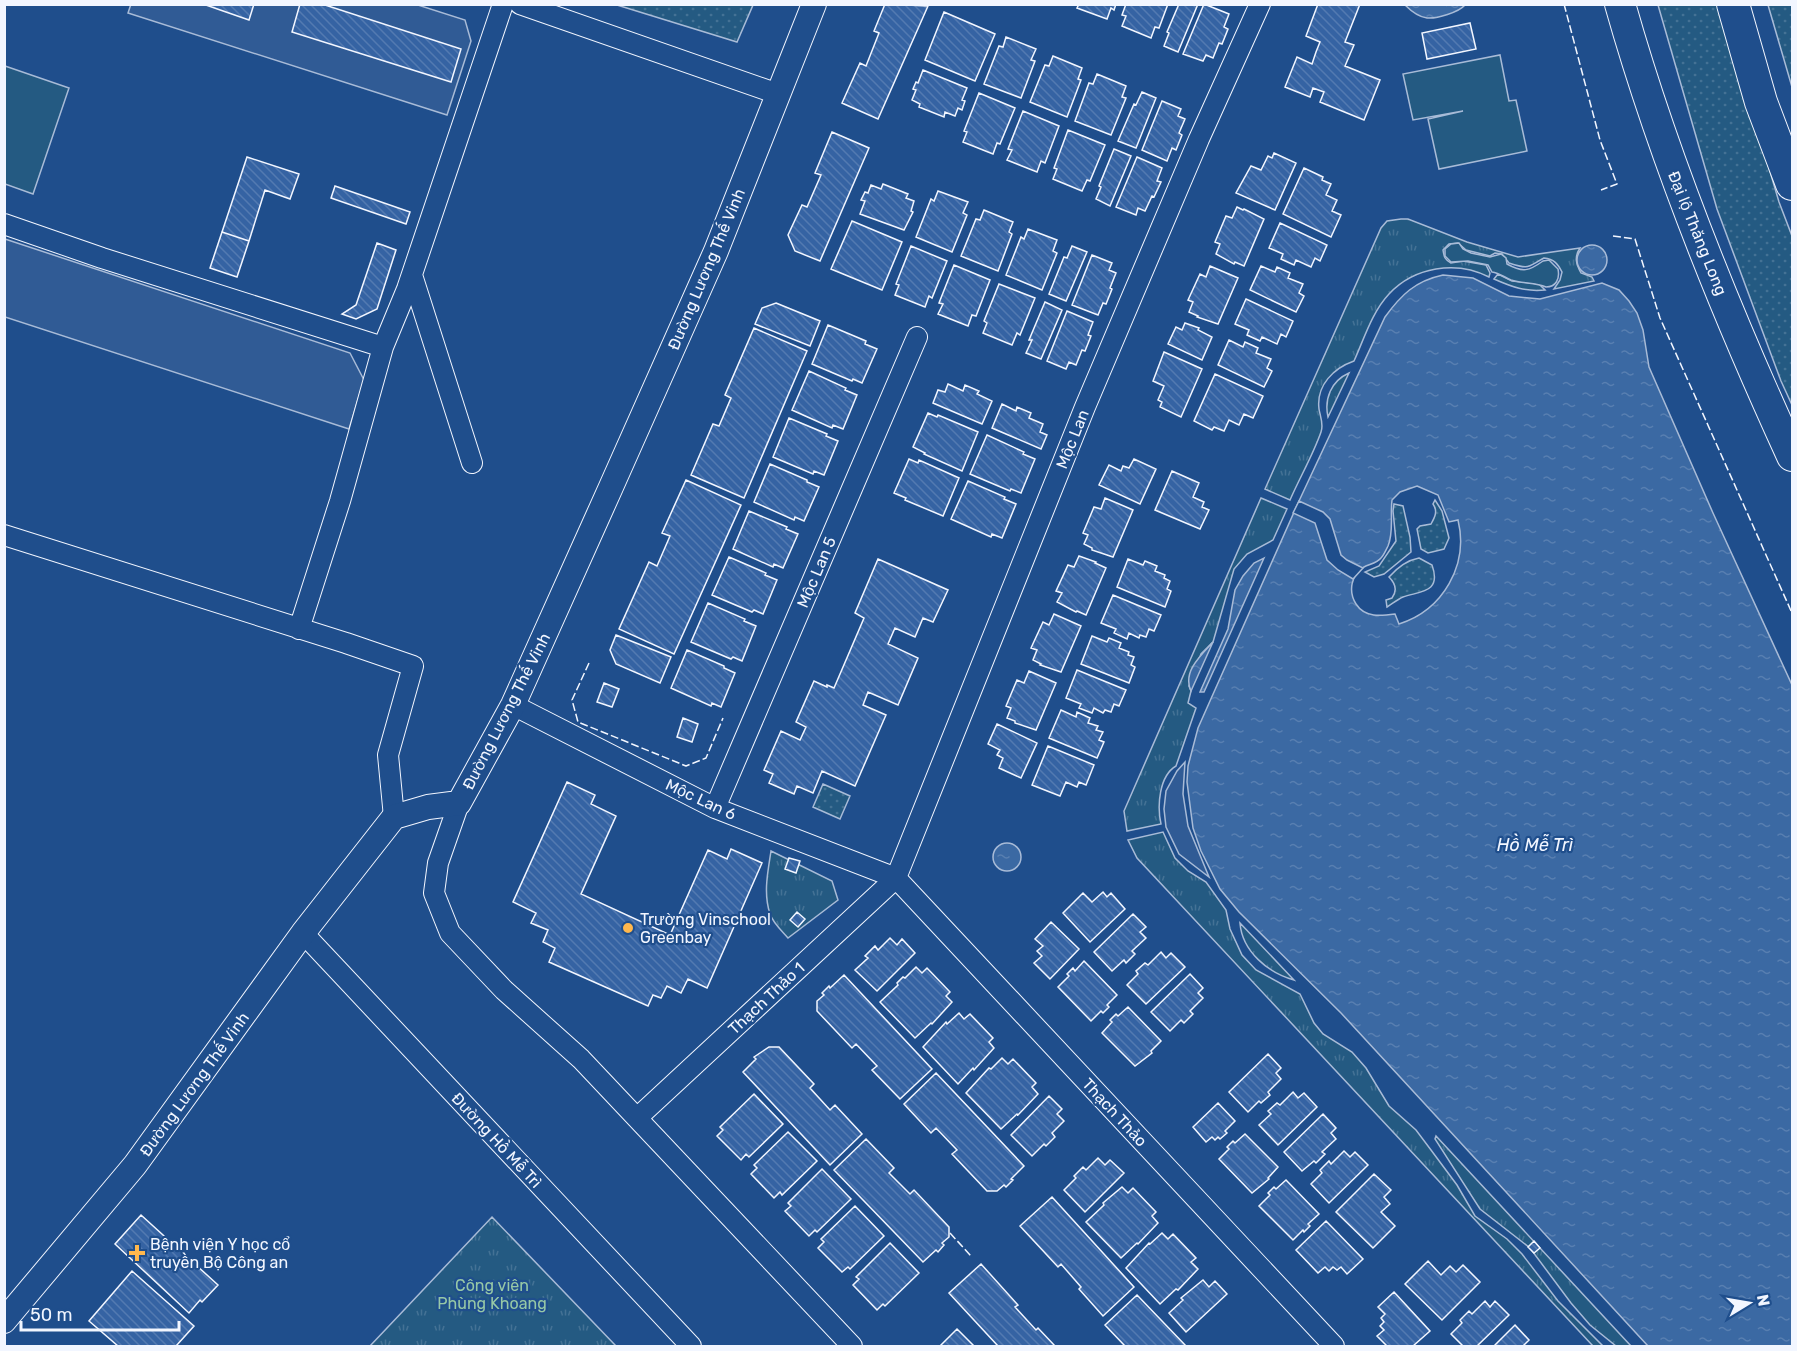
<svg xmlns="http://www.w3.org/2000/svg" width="1797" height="1351" viewBox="0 0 1797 1351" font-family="Rubik,sans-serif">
<defs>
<pattern id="grass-dots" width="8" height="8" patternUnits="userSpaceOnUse" patternTransform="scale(1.5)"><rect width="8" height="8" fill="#245a82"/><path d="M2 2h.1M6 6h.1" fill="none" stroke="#447295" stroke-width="1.8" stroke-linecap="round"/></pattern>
<pattern id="park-tufts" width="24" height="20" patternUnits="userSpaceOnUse" patternTransform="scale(1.5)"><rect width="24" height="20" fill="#245a82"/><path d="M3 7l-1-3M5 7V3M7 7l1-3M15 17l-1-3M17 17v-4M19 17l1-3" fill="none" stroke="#447295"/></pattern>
<pattern id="water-ripples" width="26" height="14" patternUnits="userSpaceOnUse" patternTransform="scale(1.5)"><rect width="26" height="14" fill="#3b69a3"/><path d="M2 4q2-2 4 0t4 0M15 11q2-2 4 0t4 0" fill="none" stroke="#587fb1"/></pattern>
<pattern id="building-back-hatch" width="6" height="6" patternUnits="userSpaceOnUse" patternTransform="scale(1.5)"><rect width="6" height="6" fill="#3563a3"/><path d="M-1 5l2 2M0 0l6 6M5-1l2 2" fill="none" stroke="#537ab1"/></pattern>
</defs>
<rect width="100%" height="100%" fill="#1f4e8c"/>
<path fill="url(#grass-dots)" stroke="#a8bbd7" stroke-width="1.5" d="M617,5L753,4V5L737,42Z
M1658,5H1721L1779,202L1792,236V405L1781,381L1717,209Z
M1768,5H1792V87Z
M1435,500L1442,511L1449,538L1444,549L1428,553L1421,549L1417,529L1420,526L1431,524C1435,517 1438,511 1433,504Z
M1394,504L1403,506L1410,537L1411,552L1384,574L1374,577L1365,572L1379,566L1396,541L1393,511Z
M1419,558L1432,565C1442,593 1420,591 1403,597C1398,599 1392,604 1387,607L1386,600L1392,598C1398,590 1395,583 1389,577C1397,568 1408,560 1419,558Z
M823,784L850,796L840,819L813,807Z"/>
<path fill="url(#park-tufts)" stroke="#a8bbd7" stroke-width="1.5" d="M1401,219H1408L1467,242L1518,257L1580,248C1574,257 1576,264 1581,273L1592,277L1594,281L1554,289L1560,280L1562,272C1558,264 1554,259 1544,258C1527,267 1530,270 1509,263L1502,254L1495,253L1490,256L1466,250L1458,243L1449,244L1443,250C1444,257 1445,260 1451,263L1463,261L1486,265L1490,273L1489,277C1456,260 1414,267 1389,294C1372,312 1364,339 1354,361C1334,368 1316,385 1319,409C1320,416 1324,424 1321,432C1313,455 1300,477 1290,500L1265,489L1381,228L1387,221Z
M1498,274L1512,281L1539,284L1545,290C1526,292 1512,287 1494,279Z
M1349,373L1328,417C1324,399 1331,381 1349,373Z
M1261,498L1287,509L1273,540L1247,554L1234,569L1213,642L1201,654L1189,686L1191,691L1188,703L1196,708L1176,766C1159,776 1157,806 1161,824L1127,831L1124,811Z
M1163,832L1175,858L1188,871L1206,882L1226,910L1230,929L1242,955L1256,970L1300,994L1314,1023L1323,1034L1352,1052L1366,1068L1389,1106L1416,1130L1431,1150L1457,1185L1475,1216L1507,1239L1522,1254L1558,1301L1603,1346H1593L1137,858L1128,840Z
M771,851L832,881L838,900L788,938C782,931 773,923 770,914C763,893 768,871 771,851Z
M1240,923L1294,980C1268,973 1242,951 1240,923Z
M1436,1136L1631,1346H1616L1590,1325L1571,1303L1530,1248L1480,1209L1435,1139Z
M492,1217L616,1346H370Z"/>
<path fill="#245a82" stroke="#a8bbd7" stroke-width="1.5" d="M1500,55L1509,101L1516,100L1527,151L1439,169L1428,119L1463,111L1413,120L1403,74Z
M5,66L69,88L33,194L5,184Z
M1459,243L1463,249L1471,253L1490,257L1501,254L1506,258L1507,264C1523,273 1529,271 1543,261L1549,260L1558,269C1560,279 1556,287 1546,287C1535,282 1523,284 1511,280C1504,277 1499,273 1492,272L1488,265L1468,261L1451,262L1445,256V249L1451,244Z"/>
<path fill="#305b95" stroke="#a8bbd7" stroke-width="1.5" d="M131,4L418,5L465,20L471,41L447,115L128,13Z
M5,239L350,353L364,380L349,429L5,317Z
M1185,762L1183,794L1188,826L1209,877L1179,854L1166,827L1164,809L1166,791L1177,771Z"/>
<path fill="url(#water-ripples)" stroke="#a8bbd7" stroke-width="1.5" fill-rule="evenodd" d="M1405,5H1465C1459,12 1437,19 1427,18C1419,17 1410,10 1405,5Z
M1577 260a15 15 0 1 1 30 0a15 15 0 1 1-30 0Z
M1443,275L1473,278L1509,296L1540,299L1602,283L1619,290L1629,301L1637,313L1643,330L1649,367L1713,513L1792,685V1346H1648L1341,1013L1239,912L1220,889L1201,851L1193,828L1187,782L1188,766L1198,728L1299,501L1385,317C1401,295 1415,281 1443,275ZM1417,486L1438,495L1449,522L1458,520C1469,565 1443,610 1399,624L1395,614C1381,616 1365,618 1356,604C1348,591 1351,575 1364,567C1370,564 1377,563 1381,558C1384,555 1386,550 1388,546C1394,532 1390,515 1392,500L1400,492Z
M1264,558L1204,692H1200L1228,629L1235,590L1243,576L1254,563Z
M1213,642L1191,691C1182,672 1201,655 1213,642Z
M993 857a14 14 0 1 1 28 0a14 14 0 1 1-28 0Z"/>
<path fill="#1f4e8c" stroke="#a8bbd7" stroke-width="1.5" d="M1299,501L1323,512L1330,519L1341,555L1347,560L1363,568L1353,579L1338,570L1327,560L1315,523L1293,513Z"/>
<path fill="url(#building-back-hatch)" stroke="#f2f6ff" stroke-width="1.5" d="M203,4H254L249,20Z
M300,4H322L461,49L451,82L292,32Z
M885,4L928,6L878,119L842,103L860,63L866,66L879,33L874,31Z
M1079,4H1116L1114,10L1111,8L1107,19L1077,8Z
M1126,4H1168L1159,28L1155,27L1151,38L1122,26L1126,16L1122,15Z
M1179,4H1198L1178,52L1164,46L1169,33L1167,32Z
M1204,4L1229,14L1224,27L1228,29L1222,44L1219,43L1213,58L1206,55L1203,61L1183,54Z
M1318,4H1360L1345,42L1354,45L1345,66L1380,80L1364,120L1320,102L1324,92L1313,88L1310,97L1285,87L1297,57L1312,64L1316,52L1320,42L1306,36Z
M944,12L995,34L975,81L925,60Z
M1470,23L1476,49L1427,59L1422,33Z
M1006,37L1036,49L1031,60L1035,61L1021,98L984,84L999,46L1003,47Z
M1053,56L1082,68L1078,79L1081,80L1067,117L1030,102L1045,65L1049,66Z
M923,70L967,88L962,100L965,101L962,110L958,108L955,116L945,112L944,117L919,107L920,104L912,100L916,90L913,89L916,82L918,83Z
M1097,74L1126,86L1122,97L1126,98L1111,135L1075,121L1089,83L1093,84Z
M1142,92L1156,98L1136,148L1118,141L1134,104L1136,105Z
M979,93L1015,108L1000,144L997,143L993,154L963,142L967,132L964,131Z
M1162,101L1181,109L1178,116L1185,119L1179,133L1182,135L1176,150L1172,148L1167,161L1142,150Z
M1023,111L1059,126L1045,163L1041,161L1037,172L1007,160L1012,150L1008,149Z
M1068,130L1105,145L1090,181L1087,180L1082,191L1053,179L1057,169L1054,168Z
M832,132L869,148L820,261L795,251L788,235L802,205L807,207L821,175L815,173Z
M1114,149L1131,156L1110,206L1096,199L1101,187L1099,186Z
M1274,153L1296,163L1275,210L1236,193L1251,166L1261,170L1268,156L1272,158Z
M247,157L299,174L290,199L265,190L249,241L222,232Z
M1137,157L1162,168L1157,181L1161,182L1154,197L1152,196L1145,211L1138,208L1136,215L1116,207Z
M1304,168L1323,177L1322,180L1331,184L1326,195L1337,200L1332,211L1341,215L1331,237L1283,214Z
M883,184L908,194L906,198L914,201L911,211L913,212L904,230L860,214L865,201L861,200L865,192L868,193L871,185L881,189Z
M335,186L410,212L406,224L331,198Z
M938,191L968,202L963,213L967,215L952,252L916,237L931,199L934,201Z
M1237,207L1243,210L1244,209L1264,219L1244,266L1235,262L1234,264L1216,254L1220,244L1215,242L1226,216L1232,218Z
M984,210L1013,222L1009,232L1012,234L998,271L961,256L976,219L980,220Z
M852,221L902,242L882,290L831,269Z
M1280,223L1327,245L1320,261L1315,258L1311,267L1296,260L1294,265L1281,259L1283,254L1269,248Z
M1028,229L1057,240L1053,251L1057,253L1042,290L1006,275L1021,237L1024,239Z
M222,232L249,241L237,277L210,268Z
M377,243L396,250L377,309L356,319L342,314L356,305Z
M911,246L947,261L932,298L929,296L925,307L895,295L899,285L896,284Z
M1072,246L1087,252L1066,301L1049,294L1064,257L1067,258Z
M1092,255L1112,263L1109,270L1116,273L1110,288L1112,289L1106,304L1103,303L1098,315L1072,305Z
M954,265L990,280L976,316L972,315L968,326L938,314L943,304L939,303Z
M1210,266L1238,278L1218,324L1197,317L1198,316L1189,312L1193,302L1188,300L1200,274L1206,277Z
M1261,266L1275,272L1277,267L1290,273L1288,278L1303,284L1299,293L1304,296L1296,312L1250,290Z
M999,284L1035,298L1020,335L1017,333L1012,345L983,333L987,323L984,321Z
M1246,299L1293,321L1286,337L1281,334L1277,344L1262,337L1260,341L1247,335L1249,330L1235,324Z
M1045,302L1062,310L1041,359L1026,353L1032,340H1029Z
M776,303L820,321L810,346L755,324L762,308Z
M1067,311L1093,322L1088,335L1091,336L1085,351L1082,350L1076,365L1069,362L1066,369L1047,361Z
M1185,323L1199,328L1198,330L1212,337L1202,360L1168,344L1176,327L1182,330Z
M828,325L866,341L865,344L877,349L862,383L853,379L852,381L812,364Z
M754,328L807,351L744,498L691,475L713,424L719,426L731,398L725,395Z
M1229,340L1243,347L1245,342L1258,348L1256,353L1271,359L1267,368L1272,371L1264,387L1218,365Z
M1164,352L1202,369L1181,417L1160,407L1162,402L1158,400L1164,386L1153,381Z
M809,371L846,388L845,390L857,395L843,429L833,425L832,428L792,410Z
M1215,374L1263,396L1253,418L1244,414L1239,425L1229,420L1224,431L1214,427L1212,430L1194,421Z
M948,384L963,391L965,385L979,391L977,394L992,401L982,424L933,403L938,390L945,392Z
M1002,404L1016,411L1017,407L1031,413L1029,418L1043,424L1040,432L1047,435L1041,449L992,428Z
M928,413L937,417L938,415L978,432L962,471L924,454L925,453L913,447Z
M789,418L827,434L826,436L838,441L824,475L814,471L813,474L773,457Z
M987,435L1024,452L1023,454L1035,459L1021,493L1011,489L1010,491L970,474Z
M909,459L918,463L919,460L959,478L943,516L905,500L906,498L894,493Z
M1134,459L1156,469L1140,504L1099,485L1109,465L1121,471L1123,466L1129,468Z
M770,464L807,480V482L819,487L804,521L795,517L794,520L754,502Z
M1172,471L1199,483L1193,497L1204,502L1202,507L1209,510L1200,529L1155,510Z
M686,480L741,505L674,654L619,629L649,562L657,566L670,536L662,533Z
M968,481L1005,497L1004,499L1016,504L1002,538L992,534L991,537L951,519Z
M1105,498L1133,510L1113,557L1092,550V548L1084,544L1088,535L1083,533L1094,507L1101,509Z
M749,511L787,527L786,529L798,534L783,568L774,564L773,567L733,549Z
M1079,556L1096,562L1095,563L1106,568L1086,615L1077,611L1076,612L1057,602L1062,593L1056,591L1068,565L1074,567Z
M729,557L766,573L765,575L777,580L763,614L754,610L752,612L712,595Z
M878,559L948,590L933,622L923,618L915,637L895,628L888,644L918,658L898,705L868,692L863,705L886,715L855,786L822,771L813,793L797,786L794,794L769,783L773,774L764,770L781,731L800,740L806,727L796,722L814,681L827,687V685L834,688L864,618L855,613Z
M1128,559L1143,565L1145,561L1157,566L1155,571L1165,575L1164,578L1170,581L1167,589L1171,591L1165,607L1117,587Z
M1113,595L1161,615L1154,631L1149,629L1146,637L1140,635L1139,638L1129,633L1127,639L1114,633L1116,629L1101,623Z
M708,603L745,619L744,621L756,626L742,661L733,657L731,659L691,642Z
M1054,614L1081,626L1061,672L1040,665L1041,664L1033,660L1037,650L1031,648L1043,622L1049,625Z
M616,635L671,657L660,683L616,664L610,650Z
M1092,636L1107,642L1109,638L1121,643L1119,648L1129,652L1128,655L1134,657L1131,665L1135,667L1129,683L1081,664Z
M687,650L724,666V668L735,673L721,707L712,703L711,706L671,688Z
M1077,670L1126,690L1119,706L1114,704L1111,712L1105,710L1103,713L1094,708L1092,713L1079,708L1081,704L1066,698Z
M1029,671L1056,683L1036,730L1015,723V721L1007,718L1011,708L1006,706L1017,680L1024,683Z
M604,683L619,689L612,707L597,702Z
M1061,710L1076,717L1077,712L1090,718L1088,723L1098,726L1096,730L1103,732L1099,740L1104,742L1097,758L1049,738Z
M683,718L698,724L692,742L677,737Z
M997,724L1037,743L1021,778L999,768L1003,758L997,755L1000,750L988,744Z
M1048,746L1094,765L1086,785L1079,782L1077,787L1066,782L1060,796L1032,785Z
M567,782L595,795L591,804L616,816L581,894L670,935L708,850L727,859L731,849L762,863L707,988L688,979L681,993L667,986L661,998L653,995L648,1006L549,962L555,948L543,942L548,930L531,923L536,913L513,902Z
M789,858L800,861L796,873L785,869Z
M1103,892L1107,897L1111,893L1125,909L1090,942L1063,913L1083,893L1092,902Z
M797,912L805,919L798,927L790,920Z
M1133,914L1146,927L1140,932L1146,938L1132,951L1135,954L1126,963L1124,960L1112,971L1094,952Z
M1051,922L1079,949L1050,979L1034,963L1042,956L1037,951L1043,946L1035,939Z
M890,938L897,945L902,939L915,953L877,991L855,970L868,958L865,956L875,946L878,950Z
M1161,952L1166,958L1171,953L1185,967L1146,1004L1127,985L1138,974L1136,971L1145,963L1148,965Z
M1084,961L1117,995L1107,1005L1109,1007L1103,1013L1101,1011L1091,1021L1058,987L1069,976L1067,974L1073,968L1075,971Z
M916,967L922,973L927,968L950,992L946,996L952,1002L932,1024L931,1023L915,1038L880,1002L898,985L897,983L903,977L905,978Z
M1190,974L1203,988L1198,993L1203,998L1190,1011L1193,1014L1184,1023L1181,1020L1170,1031L1151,1012Z
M844,975L932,1069L900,1099L872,1070L877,1066L856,1044L852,1048L817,1011V1001L824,995L822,993L829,986L830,988Z
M1128,1007L1161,1041L1151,1051L1152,1053L1135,1066L1102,1033L1112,1022L1110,1020L1116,1014L1118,1016Z
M959,1013L964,1019L970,1014L993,1038L989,1042L994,1048L974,1070L973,1068L958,1084L923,1047L946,1022L947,1024Z
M769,1047H779L814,1084L810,1088L830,1110L835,1105L862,1134L830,1165L743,1072L756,1059L754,1057Z
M1268,1054L1281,1068L1276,1073L1281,1079L1268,1092L1270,1095L1261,1103L1259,1101L1248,1112L1229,1092Z
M1002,1058L1008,1064L1013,1059L1036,1083L1032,1087L1038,1094L1018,1115L1017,1114L1001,1129L966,1093L989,1068L991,1069Z
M936,1073L1024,1166L1011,1179L1013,1180L1006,1187L1004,1185L997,1191H987L952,1154L957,1150L936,1128L931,1133L904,1104Z
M1293,1092L1298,1098L1304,1093L1317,1107L1278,1145L1259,1125L1271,1114L1268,1111L1277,1103L1280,1105Z
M754,1094L783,1124L749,1157L746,1154L741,1160L717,1136L723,1130L720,1127Z
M1049,1096L1062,1109L1057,1114L1064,1121L1052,1133L1055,1137L1046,1146L1044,1144L1032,1156L1011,1135Z
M1218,1103L1235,1121L1225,1131L1227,1133L1220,1139L1218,1137L1215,1140L1212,1137L1206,1142L1193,1127Z
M1323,1114L1336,1128L1331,1133L1336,1139L1322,1152L1325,1154L1316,1163L1314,1161L1302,1171L1284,1152Z
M788,1132L817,1161L782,1195L780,1192L774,1198L751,1174L757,1168L754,1165Z
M1245,1134L1278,1167L1268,1178L1269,1179L1252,1193L1219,1159L1229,1149L1227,1147L1233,1141L1235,1143Z
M866,1139L894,1168L889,1173L910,1194L914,1190L949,1227V1237L942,1243L944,1245L938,1252L936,1250L923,1262L834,1170Z
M1344,1151L1350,1157L1355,1152L1368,1165L1329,1203L1311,1184L1322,1173L1320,1170L1329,1161L1331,1164Z
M1098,1158L1105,1165L1110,1160L1124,1173L1085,1212L1064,1190L1076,1178L1074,1176L1083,1167L1086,1170Z
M822,1169L851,1199L817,1232L815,1230L809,1236L785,1211L791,1206L788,1203Z
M1374,1174L1391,1190L1384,1197L1390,1204L1381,1212L1395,1226L1373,1248L1336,1212Z
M1286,1180L1319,1214L1308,1224L1310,1226L1304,1232L1303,1230L1293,1240L1259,1206L1270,1195L1268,1193L1274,1187L1276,1189Z
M1122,1187L1128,1193L1133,1188L1156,1212L1152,1216L1158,1223L1138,1244L1137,1243L1121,1258L1086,1222L1104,1205L1103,1203Z
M1052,1197L1134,1287L1103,1316L1079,1289L1081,1287L1061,1264L1058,1267L1020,1226Z
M855,1206L884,1236L850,1269L848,1267L842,1272L818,1248L824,1242L821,1239Z
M141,1215L218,1285L202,1302L200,1300L189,1313L115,1244Z
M1326,1221L1363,1259L1347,1274L1341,1267L1337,1270L1333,1267L1329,1271L1325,1267L1318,1273L1296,1250Z
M1162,1233L1168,1239L1173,1234L1196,1258L1191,1262L1198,1269L1178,1290L1176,1289L1160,1304L1126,1268L1149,1243L1150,1244Z
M1534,1241L1540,1248L1534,1253L1528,1247Z
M890,1243L919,1273L885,1306L883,1304L877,1310L853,1285L859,1279L856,1277Z
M1428,1261L1441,1275L1450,1266L1456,1272L1463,1265L1480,1282L1442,1320L1405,1284Z
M981,1264L1018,1305L1015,1307L1036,1330L1038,1328L1055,1346H998L949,1293Z
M132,1271L194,1326L176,1346H118L89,1321Z
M1203,1280L1209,1287L1215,1281L1227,1294L1186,1332L1169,1313L1183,1300L1181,1298Z
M1394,1292L1430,1331L1413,1346H1387L1377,1336L1384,1330L1380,1326L1384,1322L1381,1318L1385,1314L1378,1307Z
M1137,1295L1186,1346H1125L1105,1325Z
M1485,1301L1490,1307L1495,1301L1509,1315L1477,1346H1463L1451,1334L1462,1323L1460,1320L1469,1311L1472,1314Z
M1515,1325L1529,1340L1524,1345L1525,1346H1494Z
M957,1329L974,1346H940Z"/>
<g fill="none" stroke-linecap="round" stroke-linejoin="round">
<g stroke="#f2f6ff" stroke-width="22">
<path id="minor" d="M520,4L778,94
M4,224L102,258L383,347
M412,275L472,463
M4,535L346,643L413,666L388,755L394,817
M299,629L340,501L383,347L407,289L503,4
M513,705L715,808L896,878L1334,1346
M459,803L438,863L434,893L450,933L504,990L581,1059L852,1346
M715,808L917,337
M303,933L691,1346
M637,1118L896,878L1085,407L1199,139L1260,4"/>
</g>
<g stroke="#f2f6ff" stroke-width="26">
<path id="tertiary" d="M4,1321L135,1165L303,933L394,817L428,807L459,803L513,705L611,487L716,251L814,4"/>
</g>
<g stroke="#f2f6ff" stroke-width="32">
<path id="primary" d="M1620,4C1664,160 1725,310 1792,456"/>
</g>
<g stroke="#f2f6ff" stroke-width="34">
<path id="trunk" d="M1733,4L1761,102L1792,184"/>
</g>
<use href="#minor" stroke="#1f4e8c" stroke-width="20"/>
<use href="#tertiary" stroke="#1f4e8c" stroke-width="24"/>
<use href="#primary" stroke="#1f4e8c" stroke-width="30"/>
<use href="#trunk" stroke="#1f4e8c" stroke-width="32"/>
<path stroke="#f2f6ff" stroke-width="1.5" stroke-dasharray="8 3" stroke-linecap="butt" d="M1564,4L1600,140L1617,184L1601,190
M1613,236L1635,239L1660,318L1792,613
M589,663L572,700L578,722L686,766L706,758L723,718
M950,1233L971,1256"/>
</g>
<g fill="#ffb74d" stroke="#1f4e8c" stroke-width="2">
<circle cx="628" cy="928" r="6"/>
<path d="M134 1244h6v6h6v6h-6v6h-6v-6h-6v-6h6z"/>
</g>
<g text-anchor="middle" stroke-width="4.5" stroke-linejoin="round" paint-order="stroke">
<g font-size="16" fill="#f2f6ff" stroke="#1f4e8c">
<text transform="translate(1698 233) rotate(68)" y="6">Đại lộ Thăng Long</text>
<text transform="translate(706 269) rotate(-67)" y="6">Đường Lương Thế Vinh</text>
<text transform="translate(1072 439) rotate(-68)" y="6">Mộc Lan</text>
<text transform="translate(816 572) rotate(-67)" y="6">Mộc Lan 5</text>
<text transform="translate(506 711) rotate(-63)" y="6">Đường Lương Thế Vinh</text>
<text transform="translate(701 799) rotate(25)" y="6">Mộc Lan 6</text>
<text transform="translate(766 998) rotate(-43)" y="6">Thạch Thảo 1</text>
<text transform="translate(194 1084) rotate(-54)" y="6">Đường Lương Thế Vinh</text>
<text transform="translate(1115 1112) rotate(47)" y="6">Thạch Thảo</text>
<text transform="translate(497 1140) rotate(47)" y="6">Đường Hồ Mễ Trì</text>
</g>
<g font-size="16" fill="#f2f6ff" stroke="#1f4e8c" text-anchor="start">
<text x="640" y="925">Trường Vinschool<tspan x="640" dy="18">Greenbay</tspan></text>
<text x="150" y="1250">Bệnh viện Y học cổ<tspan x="150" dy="18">truyền Bộ Công an</tspan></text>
</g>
<g font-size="16" fill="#97c8a6" stroke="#1f4e8c">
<text x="492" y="1291">Công viên<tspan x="492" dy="18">Phùng Khoang</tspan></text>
</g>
<g font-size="18" font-style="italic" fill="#f2f6ff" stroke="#1f4e8c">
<text x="1535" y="851">Hồ Mễ Trì</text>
</g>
</g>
<rect width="1797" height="1351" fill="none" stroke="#f2f6ff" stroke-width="12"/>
<g transform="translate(1749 1303) rotate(79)" stroke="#1f4e8c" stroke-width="4.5" paint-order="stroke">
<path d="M0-4.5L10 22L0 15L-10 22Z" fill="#f2f6ff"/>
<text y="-9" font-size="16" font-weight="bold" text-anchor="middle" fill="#f2f6ff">N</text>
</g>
<path d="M21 1321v9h158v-9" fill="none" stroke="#f2f6ff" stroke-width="3"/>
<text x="30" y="1321" font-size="18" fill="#f2f6ff" stroke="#1f4e8c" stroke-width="4.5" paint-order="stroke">50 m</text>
</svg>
